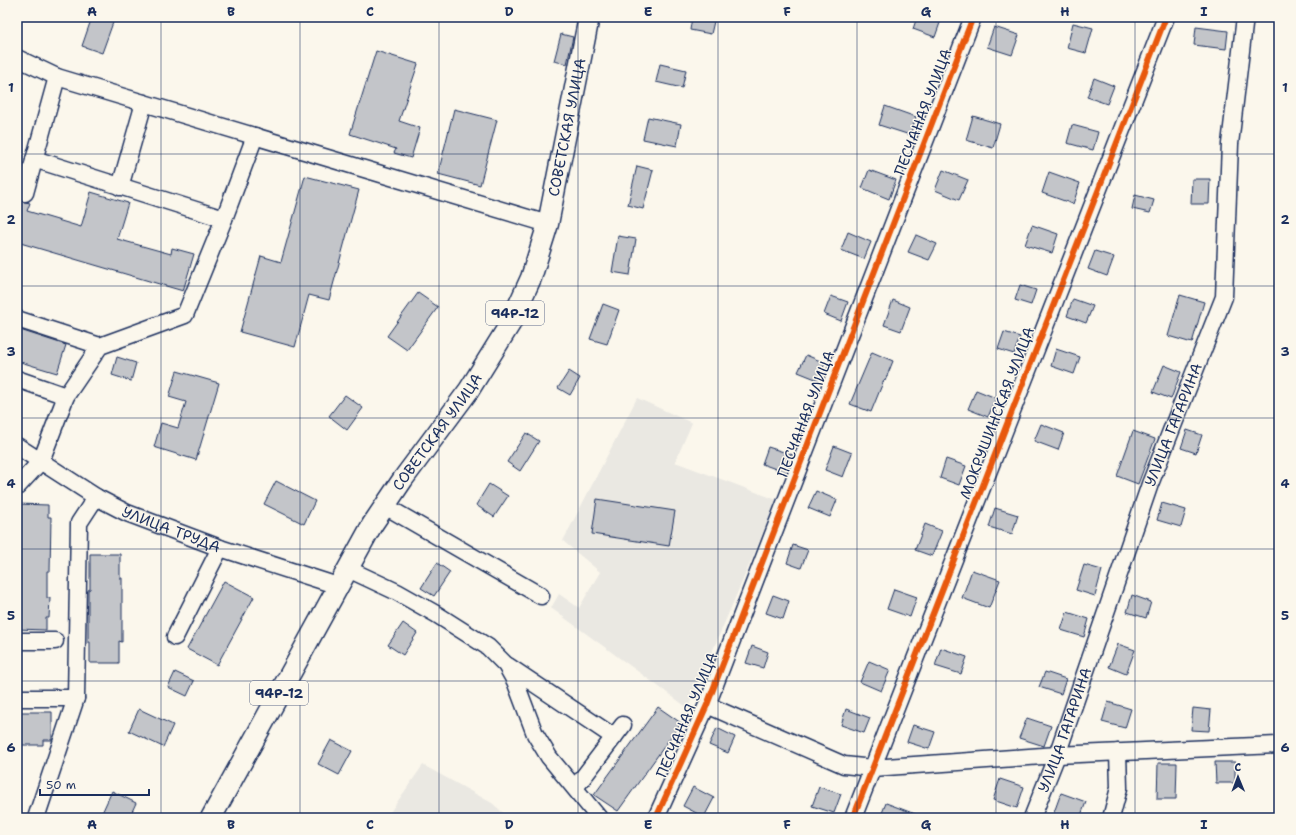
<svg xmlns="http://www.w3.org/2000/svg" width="1296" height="835" viewBox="0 0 1296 835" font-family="'Shantell Sans',sans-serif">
<rect width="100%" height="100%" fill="#fbf7ec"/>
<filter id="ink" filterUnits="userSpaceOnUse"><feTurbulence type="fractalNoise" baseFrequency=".025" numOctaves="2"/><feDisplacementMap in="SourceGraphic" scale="8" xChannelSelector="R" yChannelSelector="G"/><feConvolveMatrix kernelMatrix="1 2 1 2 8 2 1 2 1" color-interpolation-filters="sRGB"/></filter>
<g filter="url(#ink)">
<path fill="#eae8e2" d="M637,398L692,423L675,462L777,500L688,708L551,608L559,594L579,608L600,572L563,541Z
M423,765L492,803L509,818H386Z"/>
<path fill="#c3c5c9" stroke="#1b2f5e" d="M92,17H115L102,53L82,46Z
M692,17H715L711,34L690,30Z
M917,17H932L941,20L935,37L913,29Z
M1073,23L1093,28L1086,53L1067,48Z
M994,27L1019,35L1012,55L987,47Z
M1196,27L1228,31L1226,49L1194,45Z
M561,34L573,37L567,64L554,61Z
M376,51L418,64L399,121L420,128L411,158L394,153L396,149L350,134Z
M660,64L686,70L682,88L656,82Z
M1094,78L1114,86L1107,104L1087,97Z
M885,106L916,117L910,135L879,125Z
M454,109L497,120L480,185L438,174Z
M973,116L1000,124L993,148L966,140Z
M648,117L681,124L677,146L643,139Z
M1072,125L1098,132L1093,150L1067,143Z
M637,166L653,170L643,209L628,205Z
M869,170L896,180L889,199L862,188Z
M943,170L968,180L959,200L935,190Z
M1049,172L1080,183L1073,204L1042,193Z
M305,176L359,190L329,300L309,295L295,347L240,332L261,256L281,262Z
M1192,179H1210L1209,204H1191Z
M91,192L128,203L117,239L171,254L172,248L194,254L183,291L17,242V200L30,203L27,211L81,227Z
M1135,195L1154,200L1150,213L1132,209Z
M1032,225L1058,234L1052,253L1025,245Z
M848,232L871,242L864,259L841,250Z
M916,235L937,244L929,260L908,252Z
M618,236L636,239L630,275L612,272Z
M1095,251L1114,257L1107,276L1088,269Z
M1020,285L1036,290L1031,305L1015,300Z
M418,293L438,307L407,350L387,336Z
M1180,295L1204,302L1192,343L1168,336Z
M831,296L848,302L841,321L824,314Z
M1073,299L1093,306L1086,323L1067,316Z
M893,300L910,307L901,331L884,325Z
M603,304L619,310L607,344L590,339Z
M17,329L66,345L57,373L17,361Z
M1004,332L1020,337L1014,354L998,349Z
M1056,349L1080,357L1074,374L1051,366Z
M872,352L893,361L885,381L884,380L871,412L850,404Z
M806,355L825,363L818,380L798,372Z
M117,357L136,363L131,381L112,375Z
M1164,365L1181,372L1171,399L1153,392Z
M177,371L219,383L196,460L154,447L161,423L178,428L186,402L169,397Z
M569,371L580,378L570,395L558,388Z
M976,390L996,398L988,417L968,409Z
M345,395L363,408L347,430L329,416Z
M1041,424L1064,433L1058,450L1034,441Z
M1187,430L1202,435L1196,453L1181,448Z
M1133,431L1155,439L1138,484L1117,476Z
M526,433L539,441L520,471L507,462Z
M834,446L852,453L843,477L825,470Z
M768,447L793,455L787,473L762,464Z
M946,459L966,466L959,485L940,478Z
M276,481L315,501L304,524L264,504Z
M489,484L508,496L494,517L476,505Z
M816,491L837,500L830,517L808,508Z
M597,499L675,511L669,546L592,534Z
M1162,503L1186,510L1181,527L1157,520Z
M18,504L48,505V517H51L50,571H47V598H50L49,618H46V630L17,629Z
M995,508L1018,515L1012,534L989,527Z
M925,524L942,531L932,556L915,550Z
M793,545L808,550L801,568L787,563Z
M90,554H120V578H122V642L119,641V663H90V642H88V590L90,589Z
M437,563L450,572L434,596L421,588Z
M1084,565L1102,570L1095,596L1076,590Z
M972,570L1000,580L989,608L962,598Z
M224,581L254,597L217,665L187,649Z
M894,589L917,597L910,617L887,609Z
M773,595L789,601L783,619L766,613Z
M1132,595L1151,602L1146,618L1127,612Z
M1067,612L1089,619L1084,637L1061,630Z
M403,623L417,633L403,655L388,645Z
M1118,644L1135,650L1126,674L1109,667Z
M752,646L768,652L763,668L746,663Z
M941,648L967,657L961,674L935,666Z
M869,661L890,670L881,691L860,682Z
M175,672L194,681L187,696L168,687Z
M1045,672L1066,679L1061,694L1039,687Z
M1108,702L1131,709L1125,728L1102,722Z
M658,707L681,723L618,811L594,795Z
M1193,708L1211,710L1209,731L1191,730Z
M139,709L173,725L163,747L129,731Z
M846,709L870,718L864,733L841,725Z
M17,712H52V740H43V745H21V741H17Z
M1027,718L1051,726L1044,746L1019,738Z
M913,725L935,732L929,749L907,742Z
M717,728L735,737L728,753L709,745Z
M331,740L352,751L339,775L318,764Z
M1215,762H1235V783H1216Z
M1158,763H1177L1176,799H1157Z
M1000,779L1024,787L1017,808L993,800Z
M693,787L714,798L704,817L683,806Z
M819,787L841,794L834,813L812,806Z
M112,791L136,803L129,818H112L102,813Z
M1061,793L1086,802L1080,818H1052Z
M886,803L923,817V818H880Z"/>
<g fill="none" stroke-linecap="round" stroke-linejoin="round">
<g stroke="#1b2f5e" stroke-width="19">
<g id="minor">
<path d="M17,58L57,77L548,224"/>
<path d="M34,159L224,219"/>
<path d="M120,187L144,103"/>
<path d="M17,190L25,193L57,77"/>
<path d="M17,319L100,346"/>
<path d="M17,379L66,396"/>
<path id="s1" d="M17,446L96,497L127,513L220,548L338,586"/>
<path d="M17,487L41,461L66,396L100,346L185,315L224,219L255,136"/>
<path d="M385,506L541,596"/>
<path d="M348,569L397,592L436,614L488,647L506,665L515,681L535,734L549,757L599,818"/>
<path d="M175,637L220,548"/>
<path d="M17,641H55"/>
<path d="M508,666L614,737"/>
<path d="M17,698H76"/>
<path d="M707,705L844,765L872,768L1057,755L1279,745"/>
<path d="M575,788L623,725"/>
<path d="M36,818L76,698L79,523L96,497"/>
<path d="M656,818L707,705L973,17"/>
<path d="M853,818L1166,17"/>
<path id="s2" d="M1032,818L1057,755L1150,484L1224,297L1230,144L1245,17"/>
<path d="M1111,818L1119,788L1118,752"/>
</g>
</g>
<g stroke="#1b2f5e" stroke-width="23">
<g id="major">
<path id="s3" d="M211,818L372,525L403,479L469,390L510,324L531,278L548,224L589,17"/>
</g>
</g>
<use href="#minor" stroke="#fbf7ec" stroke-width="16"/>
<use href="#major" stroke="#fbf7ec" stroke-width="20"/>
<g stroke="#fbf7ec" stroke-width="8">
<path id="cycleway" d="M656,818L707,705L973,17
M853,818L1166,17"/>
</g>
<use href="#cycleway" stroke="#e8590c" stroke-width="6"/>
</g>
</g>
<path fill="none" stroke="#1b2f5e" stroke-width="1" stroke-opacity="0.55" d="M161,17V818M300,17V818M439,17V818M578,17V818M718,17V818M857,17V818M996,17V818M1135,17V818M17,154H1279M17,286H1279M17,418H1279M17,549H1279M17,681H1279"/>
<g text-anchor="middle" stroke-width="3" stroke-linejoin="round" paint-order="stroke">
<g fill="#fbf7ec" stroke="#5e6b89" stroke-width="1">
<rect x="486" y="301" width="58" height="24" rx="3"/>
<rect x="250" y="681" width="58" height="24" rx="3"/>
</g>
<g font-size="14" font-weight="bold" fill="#1b2f5e">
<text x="515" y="318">94Р-12</text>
<text x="279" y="698">94Р-12</text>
</g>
<g font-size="15" fill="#1b2f5e" stroke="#fbf7ec">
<text transform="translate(923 112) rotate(-69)" y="5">ПЕСЧАНАЯ УЛИЦА</text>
<text dy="5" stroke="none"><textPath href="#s3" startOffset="784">СОВЕТСКАЯ УЛИЦА</textPath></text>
<text transform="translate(997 413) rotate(-69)" y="5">МОКРУШИНСКАЯ УЛИЦА</text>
<text transform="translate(806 414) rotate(-69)" y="5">ПЕСЧАНАЯ УЛИЦА</text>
<text dy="5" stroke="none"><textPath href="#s2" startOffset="418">УЛИЦА ГАГАРИНА</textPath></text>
<text dy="5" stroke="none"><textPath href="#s3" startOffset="448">СОВЕТСКАЯ УЛИЦА</textPath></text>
<text dy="5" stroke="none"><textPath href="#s1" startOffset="176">УЛИЦА ТРУДА</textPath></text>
<text transform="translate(687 715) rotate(-67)" y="5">ПЕСЧАНАЯ УЛИЦА</text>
<text dy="5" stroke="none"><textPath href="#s2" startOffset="94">УЛИЦА ГАГАРИНА</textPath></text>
</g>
</g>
<rect width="1296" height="835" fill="none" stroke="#fbf7ec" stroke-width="44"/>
<g transform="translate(1238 777) rotate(359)" stroke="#fbf7ec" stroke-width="3" paint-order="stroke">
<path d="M0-3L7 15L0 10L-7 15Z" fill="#1b2f5e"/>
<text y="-6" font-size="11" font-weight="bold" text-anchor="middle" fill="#1b2f5e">С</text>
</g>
<path d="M40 789v6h109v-6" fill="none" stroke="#1b2f5e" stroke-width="2"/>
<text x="46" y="789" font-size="12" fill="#1b2f5e" stroke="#fbf7ec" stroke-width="3" paint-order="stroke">50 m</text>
<rect x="22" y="22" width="1252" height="791" fill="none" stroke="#1b2f5e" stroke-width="1.5"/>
<g font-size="13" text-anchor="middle" font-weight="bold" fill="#1b2f5e">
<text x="92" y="16">A</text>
<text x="231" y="16">B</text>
<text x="370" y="16">C</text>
<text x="509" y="16">D</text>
<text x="648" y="16">E</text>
<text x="787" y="16">F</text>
<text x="926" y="16">G</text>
<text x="1065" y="16">H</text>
<text x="1204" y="16">I</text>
<text x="11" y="92">1</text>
<text x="1285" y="92">1</text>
<text x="11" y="224">2</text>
<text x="1285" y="224">2</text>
<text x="11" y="356">3</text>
<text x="1285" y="356">3</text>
<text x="11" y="488">4</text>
<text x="1285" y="488">4</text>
<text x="11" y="620">5</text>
<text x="1285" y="620">5</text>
<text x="11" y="752">6</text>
<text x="1285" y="752">6</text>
<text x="92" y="829">A</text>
<text x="231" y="829">B</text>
<text x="370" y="829">C</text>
<text x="509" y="829">D</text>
<text x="648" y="829">E</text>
<text x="787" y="829">F</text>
<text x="926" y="829">G</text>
<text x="1065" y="829">H</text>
<text x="1204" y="829">I</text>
</g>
</svg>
